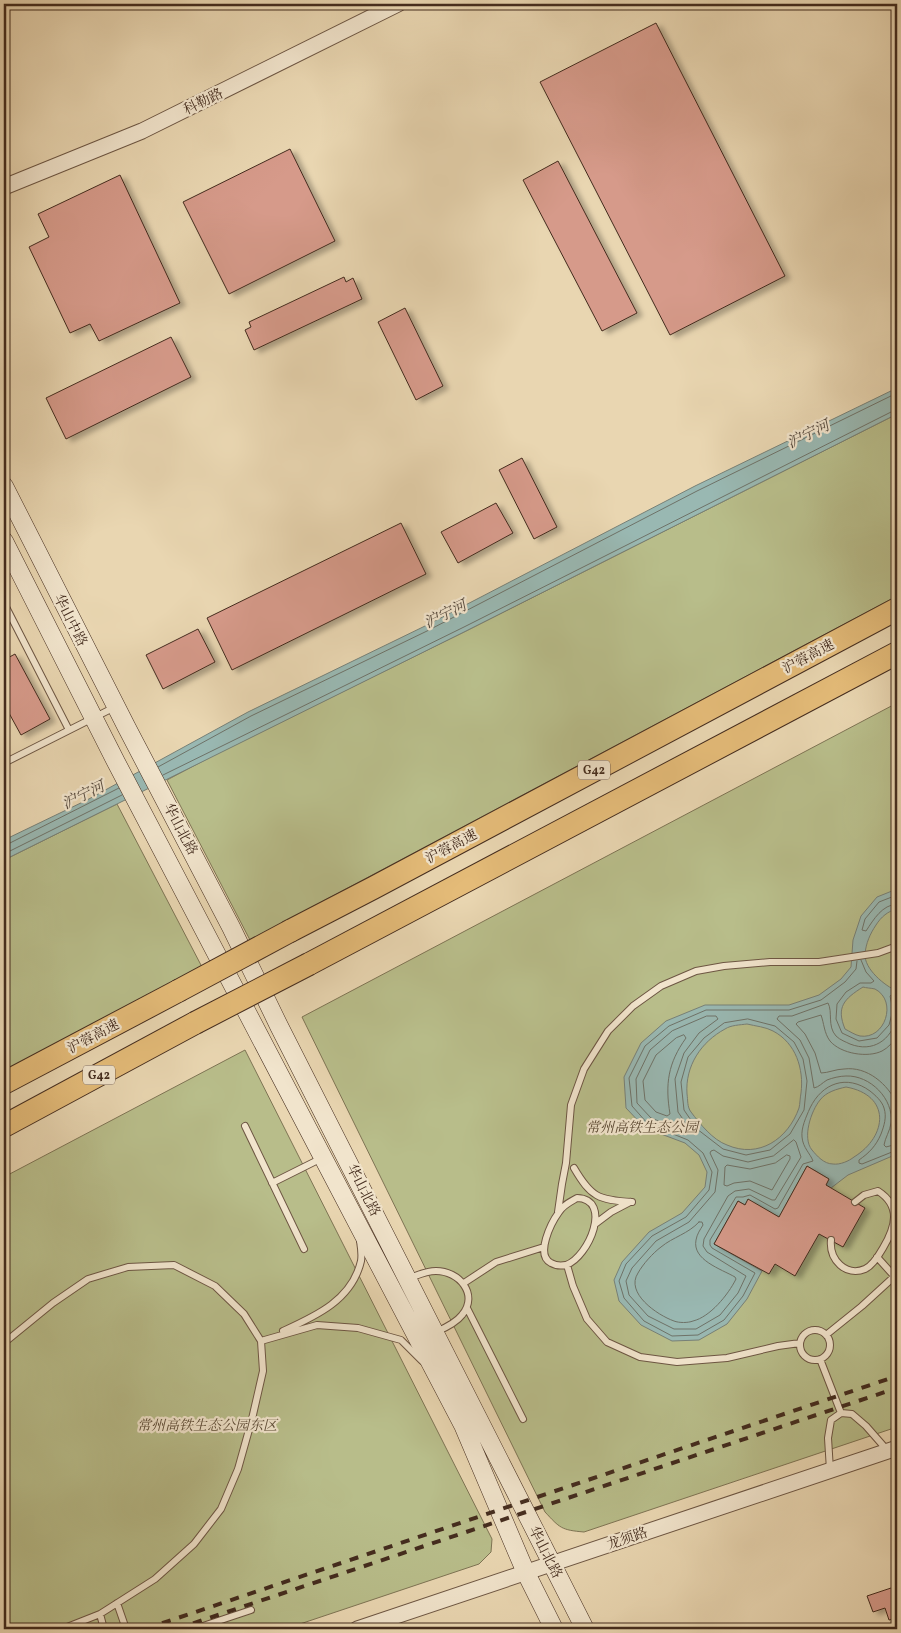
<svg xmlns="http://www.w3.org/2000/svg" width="901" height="1633" viewBox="0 0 901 1633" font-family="Vollkorn,'Noto Serif SC',serif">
<defs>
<filter id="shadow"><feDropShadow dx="5.5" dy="3" stdDeviation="2.5" flood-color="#0004"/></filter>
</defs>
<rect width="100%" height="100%" fill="#e9d6b1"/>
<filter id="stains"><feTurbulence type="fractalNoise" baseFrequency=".004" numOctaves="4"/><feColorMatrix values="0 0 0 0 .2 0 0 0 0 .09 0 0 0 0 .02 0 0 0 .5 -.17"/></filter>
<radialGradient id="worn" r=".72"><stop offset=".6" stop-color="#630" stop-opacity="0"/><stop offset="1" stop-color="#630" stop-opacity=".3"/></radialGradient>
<path fill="#b8bd8a" stroke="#7e7454" d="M897,414V596L250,940L167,780L220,752L466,631Z
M897,703V1427L584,1532C561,1530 560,1528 545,1512L302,1017Z
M117,804L202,967L4,1072V860Z
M245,1050L492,1539L491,1552L479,1564L285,1629H4V1177Z"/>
<path fill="#99b8b2" stroke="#778077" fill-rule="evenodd" d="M897,388V414L466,631L4,860V840L87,800L248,712L425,626L695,486Z
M897,889V909C888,911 881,917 876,925C870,934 866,943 865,954C864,969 885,986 897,991V1154L848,1175L831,1188L826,1185L829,1179L807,1166L779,1217L748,1200L745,1205L738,1201L714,1244L762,1271L747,1299L727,1324L699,1340L672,1341L641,1325L619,1301L614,1280L622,1262L649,1232L682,1213L705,1187L707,1172L699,1155L685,1143L645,1128L626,1108L624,1077L641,1043L666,1021L705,1005H789L819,995L841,979L851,967L853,940L861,916L877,897ZM863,987C866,988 871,988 875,989C898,1001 885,1040 860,1036C855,1035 849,1031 845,1029C836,1007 844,999 863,987ZM747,1024C755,1026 766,1027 773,1031C796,1043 804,1069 801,1093C800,1098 800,1104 799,1108C788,1139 759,1159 727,1145C713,1140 700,1124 691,1112C687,1107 688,1100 687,1094C685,1066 701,1042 725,1029C731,1025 740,1025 747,1024ZM846,1087C891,1095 888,1136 854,1157C849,1161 840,1165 833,1164C824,1164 817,1156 812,1150C802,1138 811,1111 820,1100C826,1092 837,1089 846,1087Z"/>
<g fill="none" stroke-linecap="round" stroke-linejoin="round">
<path stroke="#6e7268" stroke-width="1" d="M158,767L251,716L427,631L697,491L897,393
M163,775L464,627L893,411L897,410
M4,844H8L119,788
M4,854L122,795
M897,895L879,902L865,919L862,930L866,931C874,919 882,905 897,904
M861,960L866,972L874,981L871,983H860L846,992L837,1004L836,1019L842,1033L859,1041L877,1038L889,1025L893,1010L890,996L892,994L897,995
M857,961L856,969L845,982L821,1000L789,1010H706L669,1026L645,1046L629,1078L632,1106L648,1124L688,1140L703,1153L712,1172L709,1190L686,1217L652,1236L626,1264L619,1281L624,1298L644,1321L672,1336L698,1335L724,1320L743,1296L755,1273L712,1248L710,1245V1240L736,1197H743L750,1195L775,1209L778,1208L803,1164L813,1161C810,1153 803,1148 802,1137C801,1128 806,1117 810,1108C822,1083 847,1074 870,1091C875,1095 882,1101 884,1108C887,1117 884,1126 881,1134C876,1146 869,1153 859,1160V1163L862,1164L897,1150
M707,1016H716L718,1019L699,1033L684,1053L675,1079L678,1112L689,1128V1131L686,1132L651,1118L637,1103L636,1079L650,1050L672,1031Z
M897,1018C891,1040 873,1053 850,1044C846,1042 840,1040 836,1036C827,1026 833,1012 828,1003L792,1016H779L777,1019L800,1040L809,1058L814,1088C819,1087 822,1083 827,1080C832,1078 840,1076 846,1076C870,1075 894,1099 891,1123C890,1131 885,1138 884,1145L886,1147L897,1144
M748,1019L775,1026L794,1042L803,1059L807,1081L804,1110L790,1134L770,1150L746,1155L723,1149L697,1129L684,1110L681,1082L688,1057L704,1038L724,1023Z
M684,1035L686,1038C668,1063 665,1084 670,1114L667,1116L656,1112L645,1100L643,1081L656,1055L676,1038Z
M897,1037C893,1042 888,1048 882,1051C868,1058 841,1054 830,1041C824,1033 824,1023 821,1015L798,1022L796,1024L805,1034L815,1053L821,1073C828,1073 836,1069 844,1069C867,1066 888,1084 897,1104
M794,1140L796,1142L801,1157L775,1200H772L749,1189L735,1191L728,1196L704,1239L703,1246L707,1252L746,1276L738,1293L720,1315L696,1329H674L648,1316L629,1295L626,1281L632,1268L656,1241L689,1222L715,1192L718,1170L710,1153L711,1151L714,1150L723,1156L748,1162L773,1156Z
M787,1155L790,1156V1159L772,1190L750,1181L734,1183L727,1186L724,1185L725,1167L727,1165L750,1169L775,1163Z
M699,1222H702L703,1225C700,1230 697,1234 696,1240C692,1260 721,1269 735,1277L736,1279C728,1295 710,1317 693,1321C688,1323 679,1323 674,1321C657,1315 625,1293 638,1273C643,1264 653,1253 661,1247C673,1237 688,1234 699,1222Z"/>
</g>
<path fill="#d69a8a" stroke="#442c1e" filter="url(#shadow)" d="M656,23L785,276L670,335L540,82Z
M290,149L335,241L229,294L183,202Z
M558,161L637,313L602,331L523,180Z
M120,175L180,303L99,341L90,324L70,333L29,247L49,237L38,214Z
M344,277L346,282L353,278L362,299L254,350L245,330L251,327L249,322Z
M405,308L443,386L416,400L378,322Z
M171,337L191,377L66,439L46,398Z
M522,458L557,527L534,539L499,470Z
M496,503L513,533L458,563L441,532Z
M401,523L426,574L232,670L207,618Z
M198,629L215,662L163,689L146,655Z
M15,654L50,719L21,735L4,704V660Z
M807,1166L829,1179L826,1185L865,1208L843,1247L819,1234L795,1276L775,1264L769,1274L714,1244L738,1201L745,1205L748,1199L779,1217Z
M897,1586V1618L889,1620L885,1608L873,1612L867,1596Z"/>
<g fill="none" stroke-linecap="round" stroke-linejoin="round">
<g stroke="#6d5643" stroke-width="8">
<path id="service" d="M4,603L69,730
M4,763L115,707
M245,1126L304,1249
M574,1168C591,1197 598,1200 632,1202
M272,1183L322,1158
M577,1198C613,1199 589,1257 566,1265C561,1266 556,1266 551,1263C535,1255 551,1223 559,1212C563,1205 570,1202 577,1198Z
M558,1212L562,1184L566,1163L571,1105L584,1069L608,1031L633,1006L661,986L696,971L724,966L770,962H819L878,953L897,946
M595,1224L611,1212L630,1202
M831,1240C829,1260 846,1277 865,1269C872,1266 879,1255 883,1248C896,1226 901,1206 878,1191L864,1195L855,1202
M877,1257L895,1277
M567,1265L573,1286L587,1319L607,1342L640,1357L677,1362L727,1358L778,1346L800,1343
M410,1278C418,1275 426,1271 436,1271C459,1271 479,1294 462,1315C456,1323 445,1328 436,1332
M464,1283L496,1262L544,1247
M467,1308L523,1419
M800 1345a15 15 0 1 1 30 0a15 15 0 1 1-30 0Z
M283,1331C316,1316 352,1300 361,1261C362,1255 361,1247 360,1241
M826,1335L862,1306L897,1274
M261,1341L317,1325L358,1328L401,1340L422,1361
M4,1343L53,1303L88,1279L128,1267L174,1265L215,1286L244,1314L261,1341L263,1371L252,1419L238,1469L221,1509L194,1544L155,1579L100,1614L62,1629
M820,1359L841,1413
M830,1470L828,1438L831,1420L841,1413L852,1414L866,1426L887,1450
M117,1603L126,1629
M100,1614L104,1629
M194,1629L251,1610"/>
</g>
<g stroke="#6d5643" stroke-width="17">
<path id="tertiary" d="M4,187L142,131L398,4
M357,1629L897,1448"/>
</g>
<g stroke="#442c1e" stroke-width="19">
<path id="secondary" d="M4,486L127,728L231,927L279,1026L585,1629
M4,541L116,762L463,1425L526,1573L554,1629"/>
</g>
<g stroke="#442c1e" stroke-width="24">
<path id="motorway" d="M290,931L373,888L897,609
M309,964L897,653
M4,1083L178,991
M4,1126L195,1023"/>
</g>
<use href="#service" stroke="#f1e4cc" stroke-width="6"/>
<use href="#tertiary" stroke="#f1e4cc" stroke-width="15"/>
<use href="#secondary" stroke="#f1e4cc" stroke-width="18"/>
<use href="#motorway" stroke="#e4bb78" stroke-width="22"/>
<path stroke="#442c1e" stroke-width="4" stroke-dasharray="9 9" stroke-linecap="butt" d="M145,1629L897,1376
M176,1629L897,1388"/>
<g stroke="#442c1e" stroke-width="24" stroke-linecap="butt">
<path id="motorway-bridge" d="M178,991L290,931
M195,1023L309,964"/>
</g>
<use href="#motorway-bridge" stroke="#e4bb78" stroke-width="22"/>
</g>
<g text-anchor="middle" stroke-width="4.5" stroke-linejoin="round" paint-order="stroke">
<g fill="#f1e4cc" stroke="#786352" stroke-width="1">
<rect x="578" y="760.5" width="32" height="19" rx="4"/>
<rect x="83" y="1065.5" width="32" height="19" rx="4"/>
</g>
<g font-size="12" font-weight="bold" fill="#442c1e">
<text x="594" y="774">G42</text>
<text x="99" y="1079">G42</text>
</g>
<g font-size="14" fill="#442c1e" stroke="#f1e4cc">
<text transform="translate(203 101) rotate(-26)" y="5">科勒路</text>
<text transform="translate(71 620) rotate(63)" y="5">华山中路</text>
<text transform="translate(808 656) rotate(-28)" y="5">沪蓉高速</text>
<text transform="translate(181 829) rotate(62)" y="5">华山北路</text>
<text transform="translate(451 846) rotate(-28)" y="5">沪蓉高速</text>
<text transform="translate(93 1036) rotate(-28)" y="5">沪蓉高速</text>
<text transform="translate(364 1190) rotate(63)" y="5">华山北路</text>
<text transform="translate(627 1538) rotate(-19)" y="5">龙须路</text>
<text transform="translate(546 1552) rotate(63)" y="5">华山北路</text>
</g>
<g font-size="14" font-style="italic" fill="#5b4934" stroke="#f1e4cc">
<text x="642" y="1132">常州高铁生态公园</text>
<text x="207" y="1430">常州高铁生态公园东区</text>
</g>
<g font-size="15" font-style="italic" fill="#55483c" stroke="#f1e4cc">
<text transform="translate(808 434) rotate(-26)" y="5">沪宁河</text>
<text transform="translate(445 614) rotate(-26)" y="5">沪宁河</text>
<text transform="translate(83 795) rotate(-26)" y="5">沪宁河</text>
</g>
</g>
<rect width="901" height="1633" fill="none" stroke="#e9d6b1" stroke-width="20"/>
<rect x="5" y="5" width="891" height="1623" fill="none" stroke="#442c1e" stroke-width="2.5"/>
<rect x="10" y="10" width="881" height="1613" fill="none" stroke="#442c1e"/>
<rect width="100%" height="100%" filter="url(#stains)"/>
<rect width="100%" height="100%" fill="url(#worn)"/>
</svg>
